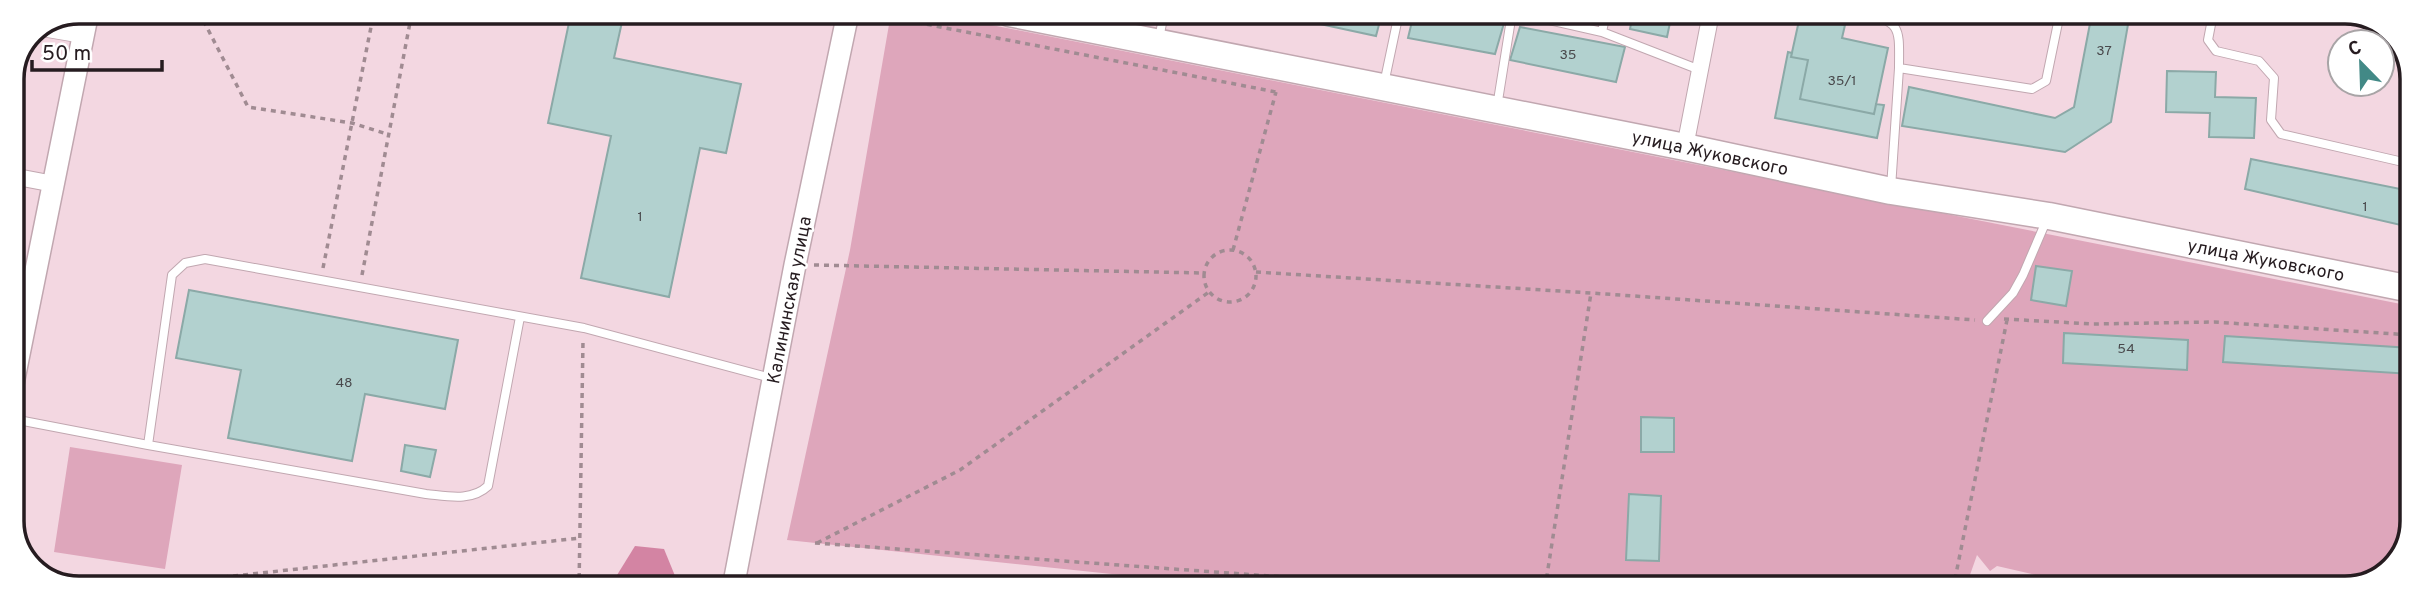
<svg xmlns="http://www.w3.org/2000/svg" width="2424" height="601" viewBox="0 0 2424 601" font-family="Overpass,sans-serif">
<rect width="100%" height="100%" fill="#f3d7e1"/>
<path fill="#dea6bb" d="M891,13H931L2411,306L2410,535L2386,575L2345,589H2039L2040,576L1997,566L1990,571L1977,555L1965,589L1246,588L787,540L850,250Z
M70,447L182,465L165,569L54,552Z"/>
<path fill="#d384a3" d="M635,546L664,549L680,588H609Z"/>
<path fill="#b2d1cf" stroke="#8ba9a7" stroke-width="2" d="M571,13H624L614,58L741,84L726,153L700,148L669,297L581,278L611,136L548,123Z
M1269,13H1382L1376,36Z
M1414,13H1460L1504,23L1495,54L1408,38Z
M1633,13H1672L1667,37L1630,29Z
M2092,13H2130L2111,122L2065,152L1902,126L1909,87L2055,118L2074,107Z
M1800,16L1845,25L1842,38L1888,48L1874,114L1800,99L1808,60L1791,57Z
M1520,27L1625,47L1616,82L1510,60Z
M1788,52L1792,53L1791,57L1808,60L1800,99L1874,114L1876,104L1884,105L1877,138L1775,118Z
M2167,71L2216,72L2215,97L2256,98L2254,138L2209,137L2210,113L2166,112Z
M2251,159L2405,190L2411,186V222L2405,226L2245,189Z
M2036,266L2072,271L2066,306L2031,300Z
M189,290L458,340L445,409L365,394L352,461L228,438L241,370L176,358Z
M2064,333L2188,340L2187,370L2063,363Z
M2225,336L2411,348V374L2223,362Z
M1641,417L1674,418V452H1641Z
M405,445L436,450L430,477L401,471Z
M1629,494L1661,496L1659,561L1626,560Z
M2102,579L2206,583V589H2102Z"/>
<g fill="none" stroke-linecap="round" stroke-linejoin="round">
<g stroke="#c1a7b0" stroke-width="10">
<path id="service" d="M1518,13L1602,32L1700,70
M1863,13C1903,21 1899,31 1899,68L2032,89L2046,81L2060,13
M2213,14L2208,40L2216,51L2259,61L2274,78L2271,120L2281,134L2403,162L2411,153
M1602,32L1606,13
M1159,39L1164,13
M1384,84L1399,13
M1497,107L1512,13
M1891,188L1899,68
M1987,321L2013,293L2023,275L2047,219
M13,419L148,445L172,275L185,263L205,259L584,328L771,378
M148,445L426,494C447,496 471,502 488,486L520,317"/>
</g>
<g stroke="#c1a7b0" stroke-width="18">
<path id="minor" d="M42,28L83,35
M1685,147L1711,13
M12,176L54,184"/>
</g>
<g stroke="#c1a7b0" stroke-width="24">
<path id="tertiary" d="M13,384L88,12
M733,588L795,265L848,13"/>
</g>
<g stroke="#c1a7b0" stroke-width="29">
<path id="primary" d="M1009,13L1685,147L1891,191L2049,216L2411,289"/>
</g>
<path stroke="#a08b92" stroke-width="3.5" stroke-dasharray="5 5" stroke-linecap="butt" d="M199,12L248,107L352,123L390,135
M868,13L1276,92
M1204 276a26 26 0 1 1 52 0a26 26 0 1 1-52 0Z
M1233,250L1276,92
M814,265L1204,273
M323,268L374,12
M1256,272L1591,293L1975,320
M362,275L412,12
M2004,319L2093,324L2214,322L2411,335
M815,543L1436,588
M817,543L960,470L1209,292
M154,587L188,581L580,538
M579,588L583,341
M1545,588L1591,293
M1953,589L2007,320"/>
<use href="#service" stroke="#fff" stroke-width="8"/>
<use href="#minor" stroke="#fff" stroke-width="16"/>
<use href="#tertiary" stroke="#fff" stroke-width="21"/>
<use href="#primary" stroke="#fff" stroke-width="26"/>
</g>
<g text-anchor="middle" stroke-width="5" stroke-linejoin="round" paint-order="stroke">
<g font-size="14" fill="#49494c">
<text x="2104" y="55">37</text>
<text x="1568" y="59">35</text>
<text x="1842" y="85">35/1</text>
<text x="2365" y="211">1</text>
<text x="640" y="221">1</text>
<text x="2126" y="353">54</text>
<text x="344" y="387">48</text>
</g>
<g font-size="18" fill="#261c20" stroke="#fff">
<text transform="translate(1710 153) rotate(12)" y="6">улица Жуковского</text>
<text transform="translate(2266 260) rotate(11)" y="6">улица Жуковского</text>
<text transform="translate(789 300) rotate(-79)" y="6">Калининская улица</text>
</g>
</g>
<path d="M0 0H2424V601H0ZM79 24H2345A55 55 0 0 1 2400 79V521A55 55 0 0 1 2345 576H79A55 55 0 0 1 24 521V79A55 55 0 0 1 79 24Z" fill="#fff" fill-rule="evenodd"/>
<path fill="none" stroke="#261c20" stroke-width="3.5" d="M79 24H2345A55 55 0 0 1 2400 79V521A55 55 0 0 1 2345 576H79A55 55 0 0 1 24 521V79A55 55 0 0 1 79 24Z"/>
<g transform="translate(2361 63) rotate(337)"><circle r="33" fill="#ffffff" stroke="#a8a4a6" stroke-width="2"/>
<path d="M0-5L12 26L0 18L-12 26Z" fill="#428986"/>
<text y="-10" font-size="19" font-weight="bold" text-anchor="middle" fill="#261c20">С</text>
</g>
<path d="M32 60v10h130v-10" fill="none" stroke="#261c20" stroke-width="3.5"/>
<text x="42" y="60" font-size="21" fill="#261c20" stroke="#ffffff" stroke-width="5" paint-order="stroke">50 m</text>
</svg>
